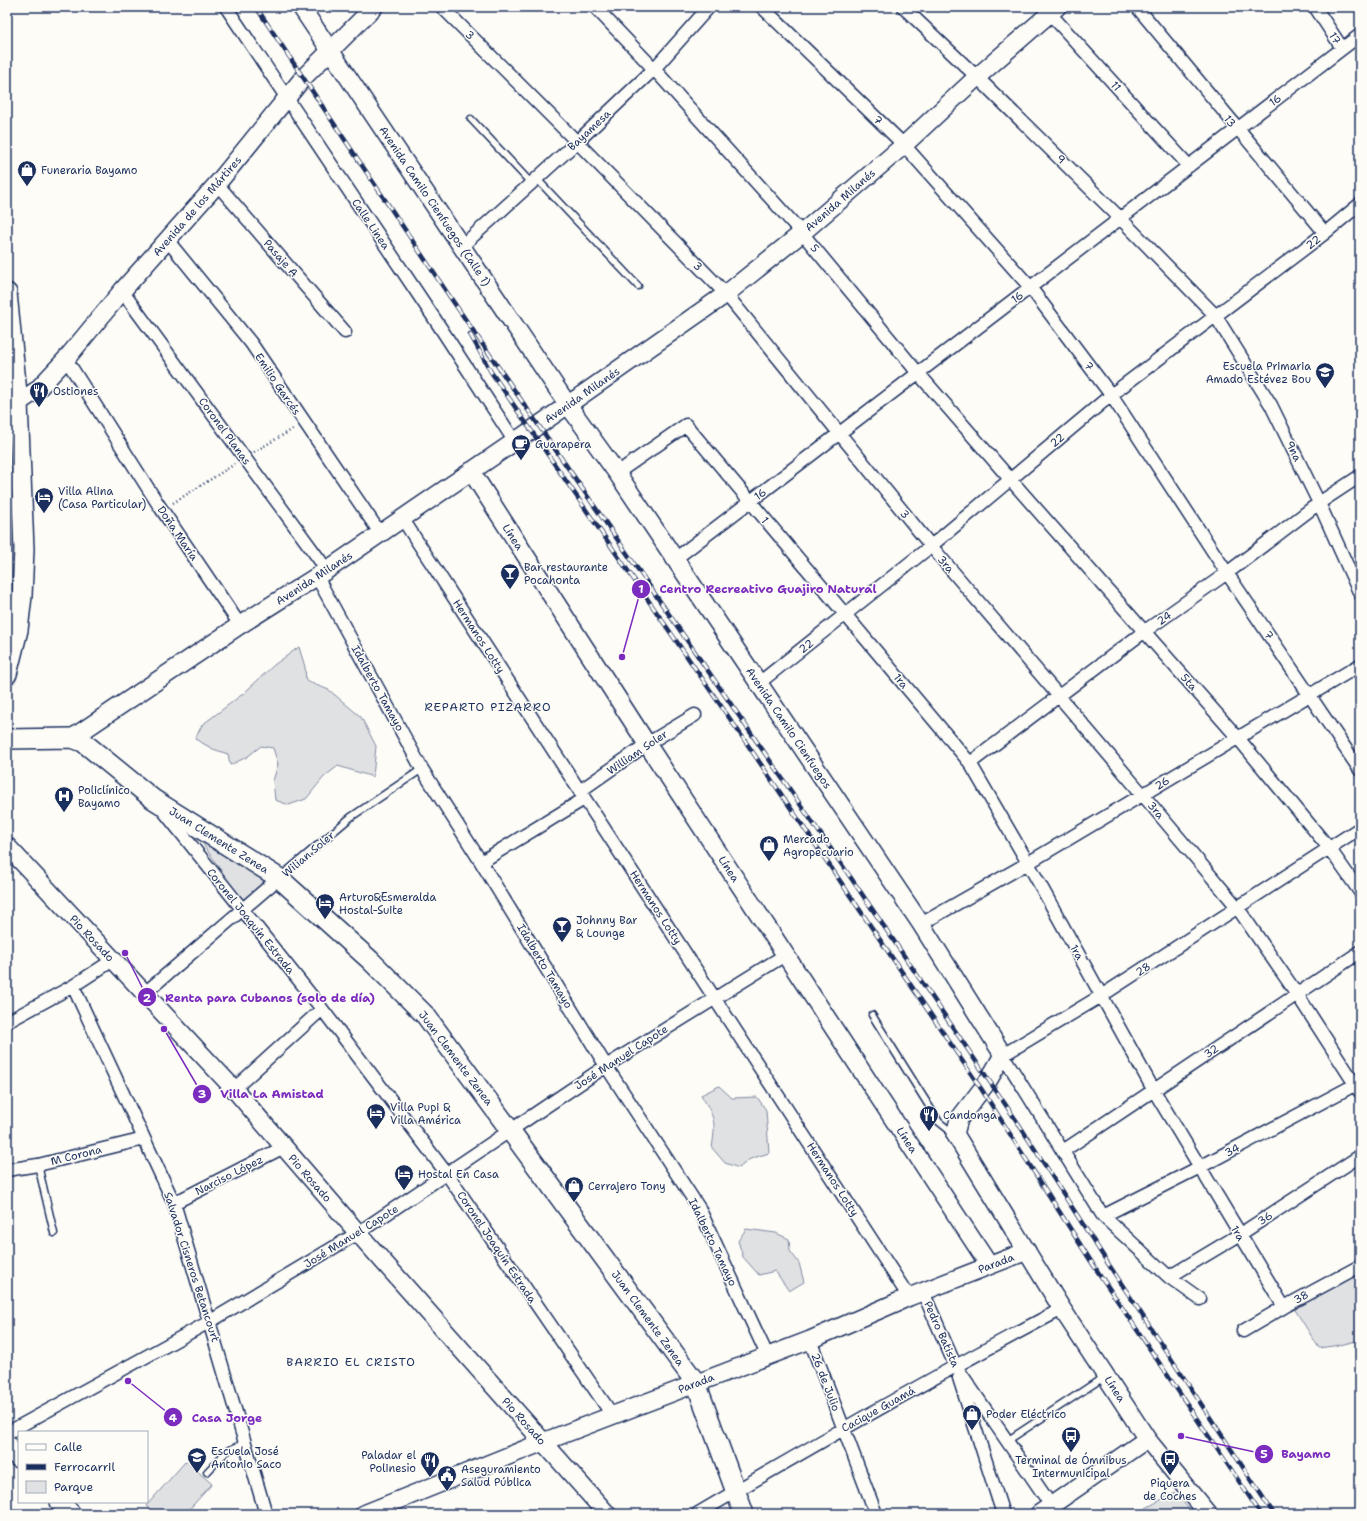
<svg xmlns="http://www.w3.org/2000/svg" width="1367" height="1521" viewBox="0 0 1367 1521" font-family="'Shantell Sans',sans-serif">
<rect width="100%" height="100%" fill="#fdfcf7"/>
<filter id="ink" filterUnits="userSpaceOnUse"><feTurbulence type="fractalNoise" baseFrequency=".025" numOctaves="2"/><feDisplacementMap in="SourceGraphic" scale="8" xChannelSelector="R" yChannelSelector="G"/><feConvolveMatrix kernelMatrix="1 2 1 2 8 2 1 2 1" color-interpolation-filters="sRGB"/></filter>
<g filter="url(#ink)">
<path fill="#e0e1e3" stroke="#7e88a0" d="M299,647L305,667L306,681L329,690L361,717L376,746L373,777L338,766L324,777L306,799L289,805L275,800L273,781L278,764L273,748L261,746L247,757L230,765L228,754L213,749L195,739L202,725L244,693L274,665Z
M198,837L273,882L245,905Z
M719,1086L732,1098L757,1097L766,1110L769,1153L750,1159L739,1168L725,1163L712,1148C716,1121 715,1118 701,1095Z
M746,1229L776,1233L789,1239L790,1251L799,1263L804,1282L789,1291L775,1271L759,1275L743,1257L738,1241Z
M1360,1269V1340L1340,1345L1319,1348L1292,1305Z
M186,1461L212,1484L185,1514H155L146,1506Z
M1175,1492L1193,1514H1150L1146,1508Z"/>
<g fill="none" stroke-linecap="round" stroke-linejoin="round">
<g stroke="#1b2f5e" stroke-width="9">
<path id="lane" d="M471,119L531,183
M536,178L638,286
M280,877L351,817L422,769
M872,1015L939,1122L954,1134
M38,1165L54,1233
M1007,1441L1104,1377
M207,1472L227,1451L245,1443"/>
</g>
<g stroke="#1b2f5e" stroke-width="15">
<path id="street" d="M226,7L436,321L515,442
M442,7L577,142L726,294L931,546L1143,795L1237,907L1297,994L1360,1092
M595,7L654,69L802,233L918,373L1010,479L1238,738L1329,848L1360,892
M762,7L904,145L1030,287L1111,395L1227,573L1360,770
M903,7L977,77L1120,218L1215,315L1271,405L1319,503L1360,594
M1044,7L1189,166
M1137,7L1325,233
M1315,7L1342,48
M217,184L345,332
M168,241L251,343L380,533
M462,246L577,142L654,69L709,7
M122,291L327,570
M66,359L158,504L240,625
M617,473L686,425L970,763L1028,863L1153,1089L1284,1307
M402,518C571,778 741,1037 909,1297
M675,559L1360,35
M317,577L422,769L481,862L606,1066L699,1208L768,1357
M759,683L931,546L1111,395L1325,233L1360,204
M970,763L1145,631L1227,573L1319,503L1360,476
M580,791L647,744L695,715
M163,810L322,1009L447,1174L613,1416
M481,862L584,799
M921,924L1028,863L1360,665
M73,986L174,1203L266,1514
M145,993L279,878
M7,1022L73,986L113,960
M234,1089L322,1009
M1063,1151L1360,952
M7,1170L38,1165L144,1139
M174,1203L284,1147
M1103,1216L1200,1167L1360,1082
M1169,1277L1239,1235L1360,1156
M923,1292L955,1365L1057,1514
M1200,1299L1169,1277L1103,1216L1003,1055L1101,996L1360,828
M1243,1331L1284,1307L1360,1266
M810,1340L876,1514
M959,1378L1003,1514
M7,1433L209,1322L358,1233L606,1066L785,955
M697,1514C817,1443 938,1374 1062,1309"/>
</g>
<g stroke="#1b2f5e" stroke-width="20">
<path id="secondary" d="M301,7L568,405L617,473L921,924L1003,1055L988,1081L959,1119L955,1134L1062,1309L1147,1439L1208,1514
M18,403L37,390L66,359L122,291L217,184L303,78L374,7
M471,471L647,744L989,1265
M72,738L240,625L327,570L539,425L726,294L802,233L904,145L977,77L1057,7
M7,846L234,1089L358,1233L607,1514
M364,1514L543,1442L810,1340L909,1297L1027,1251
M1039,1514L1147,1439"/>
</g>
<g stroke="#1b2f5e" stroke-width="22">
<path id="primary" d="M7,293L18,403L24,549L22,596L18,630L7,674
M7,739L72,738L83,742L153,799L279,878L370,960L426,1016L696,1383L744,1514
M7,1445L19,1458
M60,1502L71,1514"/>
</g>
<path stroke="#1b2f5e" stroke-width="2.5" stroke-dasharray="1 3" stroke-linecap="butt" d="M254,452L295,428
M173,503L235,464"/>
<use href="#lane" stroke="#fdfcf7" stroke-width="6"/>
<use href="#street" stroke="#fdfcf7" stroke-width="12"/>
<use href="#secondary" stroke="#fdfcf7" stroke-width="17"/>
<use href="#primary" stroke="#fdfcf7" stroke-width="19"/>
<g stroke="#1b2f5e" stroke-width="4.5">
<path id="rail" d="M256,7L450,297L851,878L1018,1123L1109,1265L1274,1514
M470,334L491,372L739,732L982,1090L1094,1266L1261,1514"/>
</g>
<use href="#rail" stroke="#fdfcf7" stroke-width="3" stroke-dasharray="9" stroke-linecap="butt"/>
</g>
</g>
<defs>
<g id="shop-pin" transform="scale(1)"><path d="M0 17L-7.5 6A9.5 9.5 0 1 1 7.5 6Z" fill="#1b2f5e" stroke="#fdfcf7"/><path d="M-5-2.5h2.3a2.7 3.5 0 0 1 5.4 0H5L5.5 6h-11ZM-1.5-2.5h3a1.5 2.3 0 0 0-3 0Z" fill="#fff"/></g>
<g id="school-pin" transform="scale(1)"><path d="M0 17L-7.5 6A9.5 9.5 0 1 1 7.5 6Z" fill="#1b2f5e" stroke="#fdfcf7"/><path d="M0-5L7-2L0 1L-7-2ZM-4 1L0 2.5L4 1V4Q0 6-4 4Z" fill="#fff"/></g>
<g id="restaurant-pin" transform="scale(1)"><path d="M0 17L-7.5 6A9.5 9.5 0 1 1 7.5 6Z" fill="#1b2f5e" stroke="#fdfcf7"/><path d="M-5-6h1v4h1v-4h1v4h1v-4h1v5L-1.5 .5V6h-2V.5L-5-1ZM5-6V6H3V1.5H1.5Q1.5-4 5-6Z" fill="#fff"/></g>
<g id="cafe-pin" transform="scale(1)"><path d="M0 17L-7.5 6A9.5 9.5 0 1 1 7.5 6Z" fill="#1b2f5e" stroke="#fdfcf7"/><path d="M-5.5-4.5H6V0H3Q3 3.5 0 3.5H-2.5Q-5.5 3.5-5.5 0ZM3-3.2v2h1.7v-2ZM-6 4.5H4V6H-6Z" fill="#fff"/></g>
<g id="hotel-pin" transform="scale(1)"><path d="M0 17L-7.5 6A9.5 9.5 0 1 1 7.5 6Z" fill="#1b2f5e" stroke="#fdfcf7"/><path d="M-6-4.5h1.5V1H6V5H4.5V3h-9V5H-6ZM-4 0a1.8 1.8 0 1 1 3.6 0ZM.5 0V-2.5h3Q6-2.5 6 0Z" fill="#fff"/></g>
<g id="bar-pin" transform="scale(1)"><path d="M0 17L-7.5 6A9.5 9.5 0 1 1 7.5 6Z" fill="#1b2f5e" stroke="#fdfcf7"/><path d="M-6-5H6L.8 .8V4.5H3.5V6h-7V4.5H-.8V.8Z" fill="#fff"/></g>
<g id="hospital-pin" transform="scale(1)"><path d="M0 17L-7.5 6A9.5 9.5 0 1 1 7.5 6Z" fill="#1b2f5e" stroke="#fdfcf7"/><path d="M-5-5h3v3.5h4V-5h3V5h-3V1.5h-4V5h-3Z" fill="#fff"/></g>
<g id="bus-pin" transform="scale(1)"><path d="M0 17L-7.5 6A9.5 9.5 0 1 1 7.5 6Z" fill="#1b2f5e" stroke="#fdfcf7"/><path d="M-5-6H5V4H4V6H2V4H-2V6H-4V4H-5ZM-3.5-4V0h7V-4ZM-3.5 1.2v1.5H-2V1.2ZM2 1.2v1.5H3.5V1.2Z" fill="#fff"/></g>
<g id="civic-pin" transform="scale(1)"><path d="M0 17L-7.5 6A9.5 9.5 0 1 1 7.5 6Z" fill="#1b2f5e" stroke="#fdfcf7"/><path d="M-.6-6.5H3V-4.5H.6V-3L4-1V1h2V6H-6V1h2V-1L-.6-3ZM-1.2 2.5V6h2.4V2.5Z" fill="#fff"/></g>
</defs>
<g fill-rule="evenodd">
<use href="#shop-pin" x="27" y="170"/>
<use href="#school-pin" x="1325" y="372"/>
<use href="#restaurant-pin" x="39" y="391"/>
<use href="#cafe-pin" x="521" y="444"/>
<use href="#hotel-pin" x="44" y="497"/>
<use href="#bar-pin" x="510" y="573"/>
<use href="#hospital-pin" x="64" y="796"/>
<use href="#shop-pin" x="769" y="845"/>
<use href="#hotel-pin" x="325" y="903"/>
<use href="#bar-pin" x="562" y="926"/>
<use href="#hotel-pin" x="376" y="1113"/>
<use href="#restaurant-pin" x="929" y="1115"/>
<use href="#hotel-pin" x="404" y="1174"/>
<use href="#shop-pin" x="574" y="1186"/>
<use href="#shop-pin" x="972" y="1414"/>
<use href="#bus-pin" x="1071" y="1436"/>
<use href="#school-pin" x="197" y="1457"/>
<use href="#bus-pin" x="1170" y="1459"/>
<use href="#restaurant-pin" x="430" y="1461"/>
<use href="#civic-pin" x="447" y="1475"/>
</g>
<g text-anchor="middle" stroke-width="3" stroke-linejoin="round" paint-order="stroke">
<g font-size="11" fill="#1b2f5e" stroke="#fdfcf7">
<text transform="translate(470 35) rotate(45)" y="4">3</text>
<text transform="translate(1335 38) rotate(57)" y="4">17</text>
<text transform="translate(1116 86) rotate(48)" y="4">11</text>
<text transform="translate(1275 100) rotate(-37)" y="4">16</text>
<text transform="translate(878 120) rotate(44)" y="4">7</text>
<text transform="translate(1230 121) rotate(50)" y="4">13</text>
<text transform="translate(589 130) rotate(-43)" y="4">Bayamesa</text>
<text transform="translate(1061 159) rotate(45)" y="4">9</text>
<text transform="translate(840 200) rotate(-41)" y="4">Avenida Milanés</text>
<text transform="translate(197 206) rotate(-49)" y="4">Avenida de los Mártires</text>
<text transform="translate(435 206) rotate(56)" y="4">Avenida Camilo Cienfuegos (Calle 1)</text>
<text transform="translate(371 224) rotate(56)" y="4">Calle Linea</text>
<text transform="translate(1313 242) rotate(-37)" y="4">22</text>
<text transform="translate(815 248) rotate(50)" y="4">5</text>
<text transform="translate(281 258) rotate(49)" y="4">Pasaje A</text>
<text transform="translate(698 266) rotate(46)" y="4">3</text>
<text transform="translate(1017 297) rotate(-37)" y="4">16</text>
<text transform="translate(1089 366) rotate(53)" y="4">7</text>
<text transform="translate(278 384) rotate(56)" y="4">Emilio Garcés</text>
<text transform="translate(582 395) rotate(-35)" y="4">Avenida Milanés</text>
<text transform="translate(225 431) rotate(54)" y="4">Coronel Planas</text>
<text transform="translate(1057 440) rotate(-40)" y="4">22</text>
<text transform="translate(1294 451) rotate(64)" y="4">9na</text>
<text transform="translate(760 494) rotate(-37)" y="4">16</text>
<text transform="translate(905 514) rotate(51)" y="4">3</text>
<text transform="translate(765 520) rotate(50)" y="4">1</text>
<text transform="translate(178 533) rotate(56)" y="4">Doña María</text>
<text transform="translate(513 537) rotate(57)" y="4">Línea</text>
<text transform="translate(946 564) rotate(50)" y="4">3ra</text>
<text transform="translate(314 578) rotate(-33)" y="4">Avenida Milanés</text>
<text transform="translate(1164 618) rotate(-35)" y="4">24</text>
<text transform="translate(1269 635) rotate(56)" y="4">7</text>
<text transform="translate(479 636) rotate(57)" y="4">Hermanos Lotty</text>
<text transform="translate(806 646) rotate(-38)" y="4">22</text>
<text transform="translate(901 681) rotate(50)" y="4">1ra</text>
<text transform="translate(1189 682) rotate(49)" y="4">5ta</text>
<text transform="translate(378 688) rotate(61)" y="4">Idalberto Tamayo</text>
<text transform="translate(789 728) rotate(56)" y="4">Avenida Camilo Cienfuegos</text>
<text transform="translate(637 752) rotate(-34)" y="4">William Soler</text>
<text transform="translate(1162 783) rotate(-31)" y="4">26</text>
<text transform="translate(1156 810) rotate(50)" y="4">3ra</text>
<text transform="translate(219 840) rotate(32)" y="4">Juan Clemente Zenea</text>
<text transform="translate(308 854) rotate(-40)" y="4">Wilian Soler</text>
<text transform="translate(729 869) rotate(57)" y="4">Línea</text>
<text transform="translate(656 907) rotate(57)" y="4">Hermanos Lotty</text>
<text transform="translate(251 921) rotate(51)" y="4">Coronel Joaquín Estrada</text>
<text transform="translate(92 938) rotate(47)" y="4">Pio Rosado</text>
<text transform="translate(1077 952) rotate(61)" y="4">1ra</text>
<text transform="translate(545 966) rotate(59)" y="4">Idalberto Tamayo</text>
<text transform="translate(1143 969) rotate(-33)" y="4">28</text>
<text transform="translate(1211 1051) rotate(-34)" y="4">32</text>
<text transform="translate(621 1057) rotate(-33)" y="4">José Manuel Capote</text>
<text transform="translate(456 1058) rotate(53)" y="4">Juan Clemente Zenea</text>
<text transform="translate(907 1140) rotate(57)" y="4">Línea</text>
<text transform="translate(1232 1150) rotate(-28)" y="4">34</text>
<text transform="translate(76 1155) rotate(-14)" y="4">M Corona</text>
<text transform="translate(229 1175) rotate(-27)" y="4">Narciso López</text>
<text transform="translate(310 1178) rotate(49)" y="4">Pio Rosado</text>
<text transform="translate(833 1179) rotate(57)" y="4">Hermanos Lotty</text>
<text transform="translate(1265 1218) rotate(-33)" y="4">36</text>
<text transform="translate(1238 1233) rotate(59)" y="4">1ra</text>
<text transform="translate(351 1236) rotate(-32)" y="4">José Manuel Capote</text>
<text transform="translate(713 1242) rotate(64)" y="4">Idalberto Tamayo</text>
<text transform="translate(497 1247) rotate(56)" y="4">Coronel Joaquín Estrada</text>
<text transform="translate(996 1263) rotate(-21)" y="4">Parada</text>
<text transform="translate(192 1267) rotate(72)" y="4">Salvador Cisneros Betancourt</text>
<text transform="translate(1301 1297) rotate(-28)" y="4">38</text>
<text transform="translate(648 1318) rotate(54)" y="4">Juan Clemente Zenea</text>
<text transform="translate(942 1334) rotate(66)" y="4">Pedro Batista</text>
<text transform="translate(826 1382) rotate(69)" y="4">26 de Julio</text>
<text transform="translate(696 1383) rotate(-21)" y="4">Parada</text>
<text transform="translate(1115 1389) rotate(57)" y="4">Línea</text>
<text transform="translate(878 1409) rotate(-29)" y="4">Cacique Guamá</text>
<text transform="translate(524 1421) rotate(48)" y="4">Pio Rosado</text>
</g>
<g font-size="11" fill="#1b2f5e" stroke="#fdfcf7" text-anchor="start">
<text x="41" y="174">Funeraria Bayamo</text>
<text x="1311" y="370" text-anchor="end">Escuela Primaria<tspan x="1311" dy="13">Amado Estévez Bou</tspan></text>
<text x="53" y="395">Ostiones</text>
<text x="535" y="448">Guarapera</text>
<text x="58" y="495">Villa Alina<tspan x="58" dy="13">(Casa Particular)</tspan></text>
<text x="524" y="571">Bar restaurante<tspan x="524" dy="13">Pocahonta</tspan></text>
<text x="78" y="794">Policlínico<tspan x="78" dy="13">Bayamo</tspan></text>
<text x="783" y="843">Mercado<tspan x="783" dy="13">Agropecuario</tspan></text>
<text x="339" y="901">Arturo&amp;Esmeralda<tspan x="339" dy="13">Hostal-Suite</tspan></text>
<text x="576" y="924">Johnny Bar<tspan x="576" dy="13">&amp; Lounge</tspan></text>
<text x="390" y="1111">Villa Pupi &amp;<tspan x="390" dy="13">Villa América</tspan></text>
<text x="943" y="1119">Candonga</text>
<text x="418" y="1178">Hostal En Casa</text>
<text x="588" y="1190">Cerrajero Tony</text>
<text x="986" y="1418">Poder Eléctrico</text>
<text x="211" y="1455">Escuela José<tspan x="211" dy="13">Antonio Saco</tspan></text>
<text x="416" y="1459" text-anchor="end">Paladar el<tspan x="416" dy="13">Polinesio</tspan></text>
<text x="1071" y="1464" text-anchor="middle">Terminal de Ómnibus<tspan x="1071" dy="13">Intermunicipal</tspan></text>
<text x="461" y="1473">Aseguramiento<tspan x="461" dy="13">Salud Pública</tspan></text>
<text x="1170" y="1487" text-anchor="middle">Piquera<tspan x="1170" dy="13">de Coches</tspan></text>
</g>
<g font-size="12" letter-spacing="1" fill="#1b2f5e" stroke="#fdfcf7">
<text x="488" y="711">REPARTO PIZARRO</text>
<text x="351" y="1366">BARRIO EL CRISTO</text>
</g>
</g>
<path fill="none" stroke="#7b2cbf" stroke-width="1.5" d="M622 657L641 589M125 953L147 997M164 1029L202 1094M128 1381L173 1417M1181 1436L1264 1454"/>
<g fill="#7b2cbf" stroke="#fdfcf7" stroke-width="1.5">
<circle cx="622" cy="657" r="4"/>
<circle cx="125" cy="953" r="4"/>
<circle cx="164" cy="1029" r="4"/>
<circle cx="128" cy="1381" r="4"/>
<circle cx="1181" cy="1436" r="4"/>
<circle cx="641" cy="589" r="10"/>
<circle cx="147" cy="997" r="10"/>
<circle cx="202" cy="1094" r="10"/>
<circle cx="173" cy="1417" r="10"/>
<circle cx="1264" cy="1454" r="10"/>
</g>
<g font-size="12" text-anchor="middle" font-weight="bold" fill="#fff">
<text x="641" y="593">1</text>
<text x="147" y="1002">2</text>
<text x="202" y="1098">3</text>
<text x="173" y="1422">4</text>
<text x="1264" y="1458">5</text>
</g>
<g font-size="12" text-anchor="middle" font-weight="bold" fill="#7b2cbf" stroke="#fdfcf7" stroke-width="3" stroke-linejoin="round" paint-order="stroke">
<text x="768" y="593">Centro Recreativo Guajiro Natural</text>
<text x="270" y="1002">Renta para Cubanos (solo de día)</text>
<text x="272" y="1098">Villa La Amistad</text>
<text x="227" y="1422">Casa Jorge</text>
<text x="1306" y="1458">Bayamo</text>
</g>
<rect width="1367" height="1521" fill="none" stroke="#fdfcf7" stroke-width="24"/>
<rect x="12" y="12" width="1343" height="1497" fill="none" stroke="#1b2f5e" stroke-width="1.5" filter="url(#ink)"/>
<rect x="18" y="1431" width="130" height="72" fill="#fdfcf7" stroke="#a3aaba"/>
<rect x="26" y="1444" width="20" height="6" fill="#fdfcf7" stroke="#a3aaba"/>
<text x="54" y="1451" font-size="12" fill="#1b2f5e">Calle</text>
<rect x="26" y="1464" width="20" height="6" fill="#1b2f5e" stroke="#a3aaba"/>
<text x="54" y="1471" font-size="12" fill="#1b2f5e">Ferrocarril</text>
<rect x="26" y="1481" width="20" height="12" fill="#e0e1e3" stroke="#a3aaba"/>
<text x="54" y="1491" font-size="12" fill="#1b2f5e">Parque</text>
</svg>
